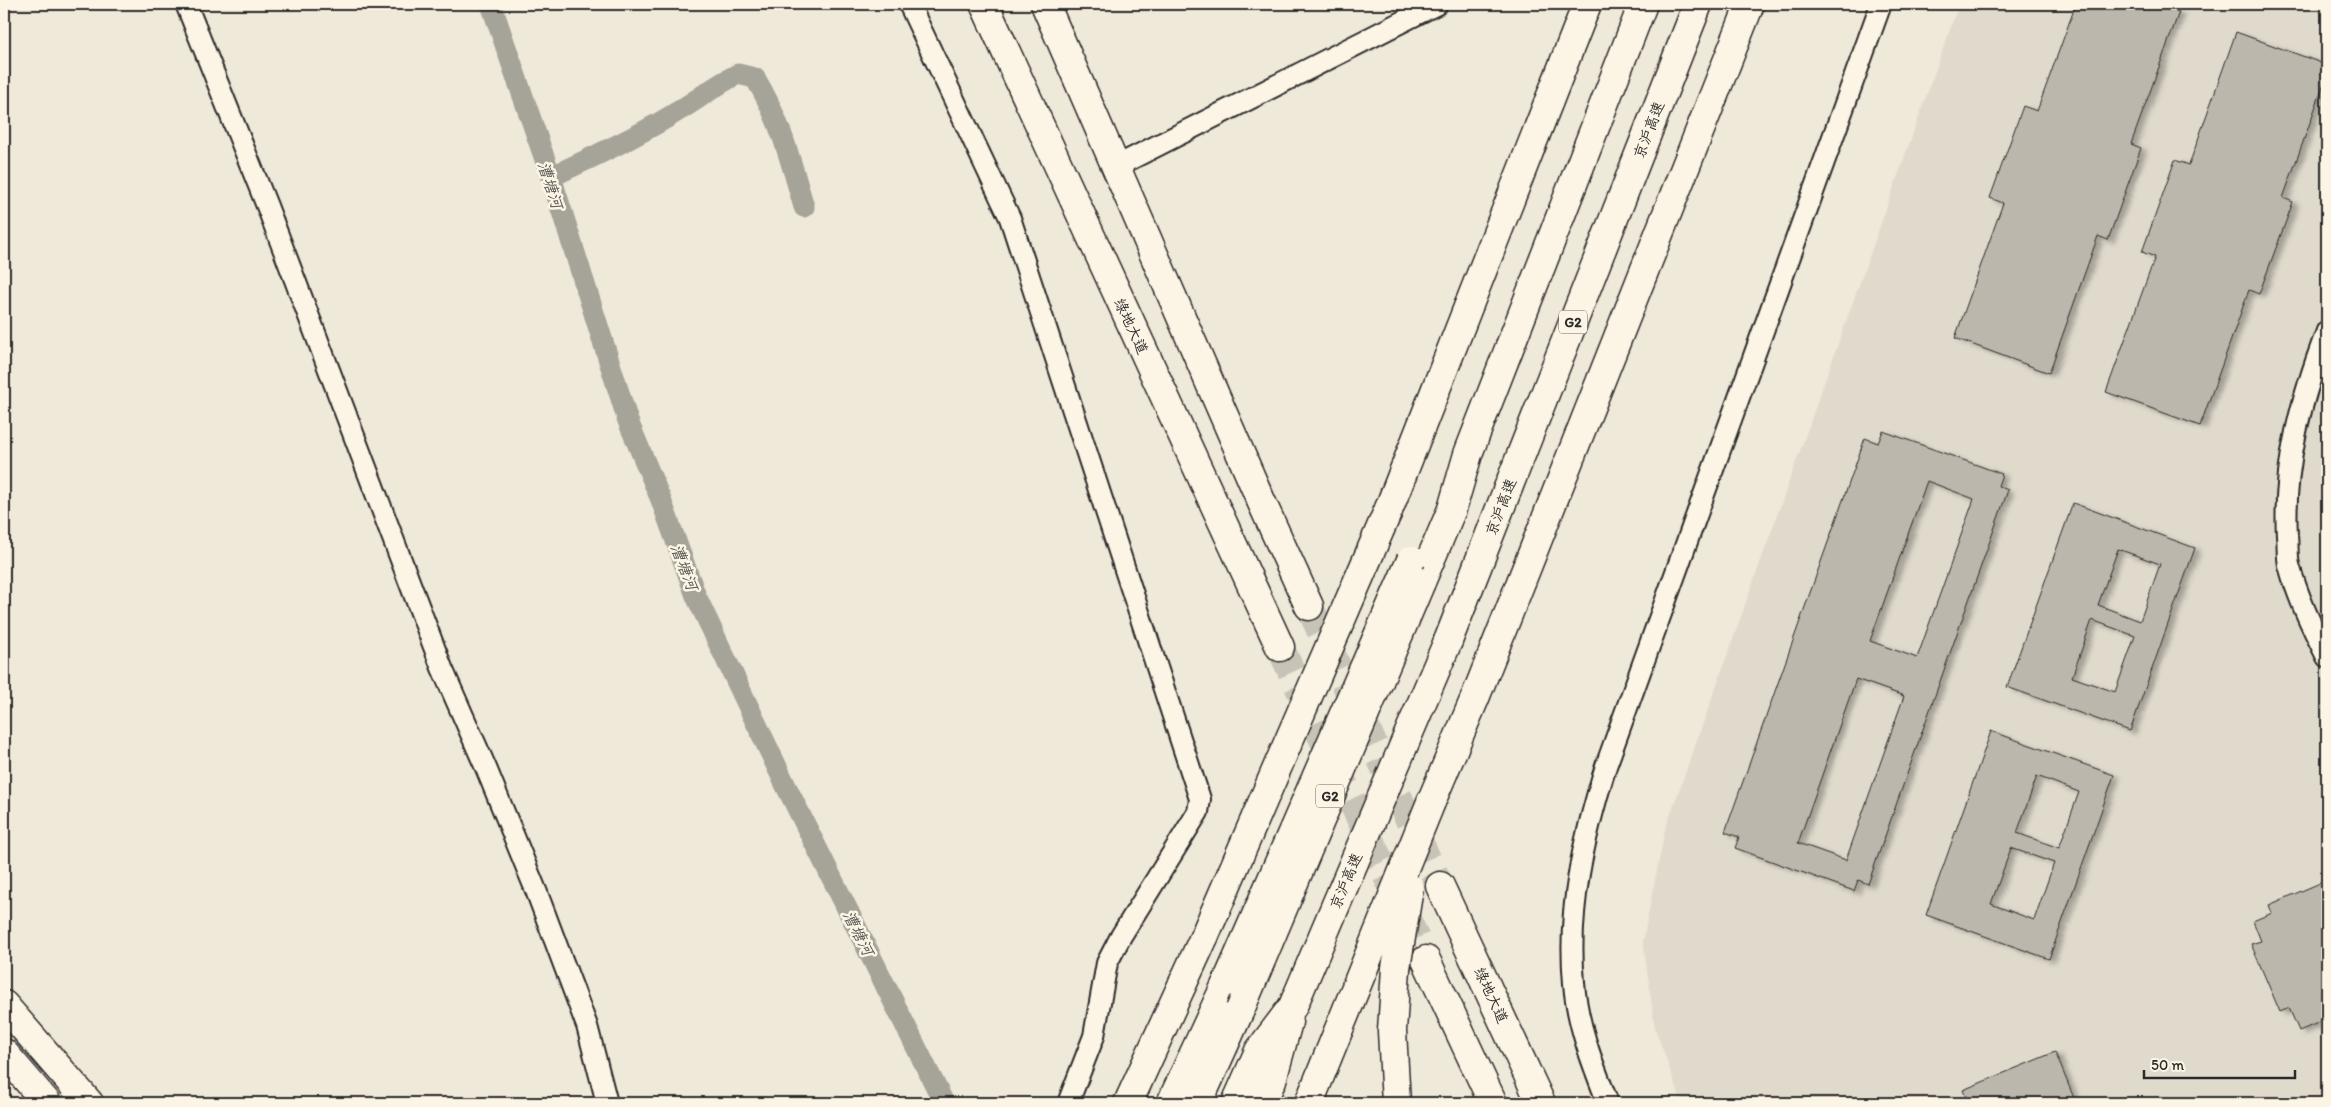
<svg xmlns="http://www.w3.org/2000/svg" width="2331" height="1107" viewBox="0 0 2331 1107" font-family="Itim,'LXGW WenKai TC',sans-serif">
<defs>
<filter id="shadow"><feDropShadow dx="5.5" dy="3" stdDeviation="2.5" flood-color="#0004"/></filter>
</defs>
<rect width="100%" height="100%" fill="#efe9da"/>
<filter id="ink" filterUnits="userSpaceOnUse"><feTurbulence type="fractalNoise" baseFrequency=".02" numOctaves="2"/><feDisplacementMap in="SourceGraphic" scale="10" xChannelSelector="R" yChannelSelector="G"/><feConvolveMatrix kernelMatrix="1 2 1 2 8 2 1 2 1" color-interpolation-filters="sRGB"/></filter>
<g filter="url(#ink)">
<path fill="#e0dacc" d="M1959,4H2327V1103H1682L1655,1028L1643,941L1665,830Z"/>
<g fill="none" stroke-linecap="round" stroke-linejoin="round">
<path stroke="#a6a399" stroke-width="21" d="M491,4L551,177L628,421L661,500L696,596L786,786L944,1103
M551,177C594,156 639,136 680,110C700,98 717,84 738,74L755,78C780,118 791,162 804,207"/>
</g>
<path fill="#bcb7ac" stroke="#2b2b2b" fill-rule="evenodd" filter="url(#shadow)" d="M2076,4H2155L2179,12L2131,144L2141,148L2108,240L2098,236L2049,373L1955,338L2003,203L1990,198L2023,106L2037,111Z
M2236,32L2327,65V75L2283,198L2293,202L2259,294L2249,290L2200,426L2106,392L2155,257L2142,252L2175,160L2189,165Z
M1883,431L2002,474L1998,486L2008,490L1868,884L1858,880L1854,891L1735,848L1739,837L1725,832L1865,438L1878,443ZM1927,481L1974,499L1917,658L1870,641ZM1856,679L1904,696L1846,860L1798,843Z
M2073,503L2195,548L2130,731L2007,687ZM2118,549L2160,564L2140,621L2098,605ZM2092,620L2135,636L2115,692L2072,677Z
M1991,731L2114,775L2049,959L1926,915ZM2037,776L2079,792L2059,848L2017,833ZM2011,848L2054,863L2034,920L1991,904Z
M2327,880V1019L2299,1031L2289,1008L2280,1012L2251,944L2261,941L2253,921L2272,913L2269,905Z
M2055,1052L2076,1103H1968L1963,1090Z"/>
<g fill="none" stroke-linecap="round" stroke-linejoin="round">
<path stroke="#c8c3b7" stroke-width="28" stroke-dasharray="28 14" stroke-linecap="butt" d="M1309,606L1440,886
M1280,647L1426,960"/>
<g stroke="#2b2b2b" stroke-width="24">
<path id="minor" d="M186,4L267,206L442,668L486,768L537,893L587,1026L607,1103
M909,4L1010,218L1200,799L1198,812L1121,936L1107,963L1094,1036L1068,1103
M1117,166L1437,4
M2327,331C2302,396 2283,465 2287,535C2288,545 2287,556 2289,565C2298,598 2312,627 2327,657
M1608,1103C1593,1065 1577,1024 1574,983C1567,908 1584,837 1606,766L1881,4"/>
</g>
<g stroke="#2b2b2b" stroke-width="31">
<path id="primary" d="M984,4L1280,647
M1045,4L1262,503L1309,606
M1440,886L1541,1103
M1426,960L1493,1103"/>
</g>
<g stroke="#2b2b2b" stroke-width="31">
<path id="motorway" d="M1388,511L1587,4
M1421,582L1452,509L1468,454L1643,4
M1448,641L1698,4
M1431,802L1475,698L1750,4
M4,1005L89,1103
M4,1053L47,1103
M1128,1103L1205,935
M1171,1103L1227,982
M1198,1103L1240,1010
M1236,1103L1259,1051L1293,1006
M1262,1103L1272,1080L1288,1022
M1396,1103L1392,1031L1396,968"/>
</g>
<use href="#minor" stroke="#fcf5e5" stroke-width="20"/>
<use href="#primary" stroke="#fcf5e5" stroke-width="28"/>
<use href="#motorway" stroke="#fcf5e5" stroke-width="28"/>
<g stroke="#2b2b2b" stroke-width="31" stroke-linecap="butt">
<path id="motorway-bridge" d="M1205,935L1388,511
M1396,968L1409,888
M1227,982L1411,560
M1293,1006L1448,641
M1240,1010L1421,582
M1309,1103L1431,802"/>
</g>
<use href="#motorway-bridge" stroke="#fcf5e5" stroke-width="28"/>
</g>
</g>
<g text-anchor="middle" stroke-width="5" stroke-linejoin="round" paint-order="stroke">
<g fill="#fcf5e5" stroke="#6a6863" stroke-width="1">
<rect x="1559" y="310.5" width="28" height="23" rx="4"/>
<rect x="1316" y="784.5" width="28" height="23" rx="4"/>
</g>
<g font-size="14" font-weight="bold" fill="#2b2b2b">
<text x="1573" y="327">G2</text>
<text x="1330" y="801">G2</text>
</g>
<g font-size="15" fill="#2b2b2b" stroke="#fcf5e5">
<text transform="translate(1649 130) rotate(-69)" y="5">京沪高速</text>
<text transform="translate(1131 326) rotate(65)" y="5">绿地大道</text>
<text transform="translate(1501 507) rotate(-69)" y="5">京沪高速</text>
<text transform="translate(1346 881) rotate(-67)" y="5">京沪高速</text>
<text transform="translate(1491 995) rotate(65)" y="5">绿地大道</text>
</g>
<g font-size="16" font-style="italic" fill="#565552" stroke="#fcf5e5">
<text transform="translate(551 185) rotate(72)" y="6">漕塘河</text>
<text transform="translate(685 567) rotate(69)" y="6">漕塘河</text>
<text transform="translate(859 933) rotate(63)" y="6">漕塘河</text>
</g>
</g>
<rect width="2331" height="1107" fill="none" stroke="#fcf5e5" stroke-width="20"/>
<rect x="10" y="10" width="2311" height="1087" fill="none" stroke="#2b2b2b" stroke-width="2" filter="url(#ink)"/>
<path d="M2144 1070v8h151v-8" fill="none" stroke="#2b2b2b" stroke-width="2.5"/>
<text x="2151" y="1070" font-size="15" fill="#2b2b2b" stroke="#fcf5e5" stroke-width="4" paint-order="stroke">50 m</text>
</svg>
